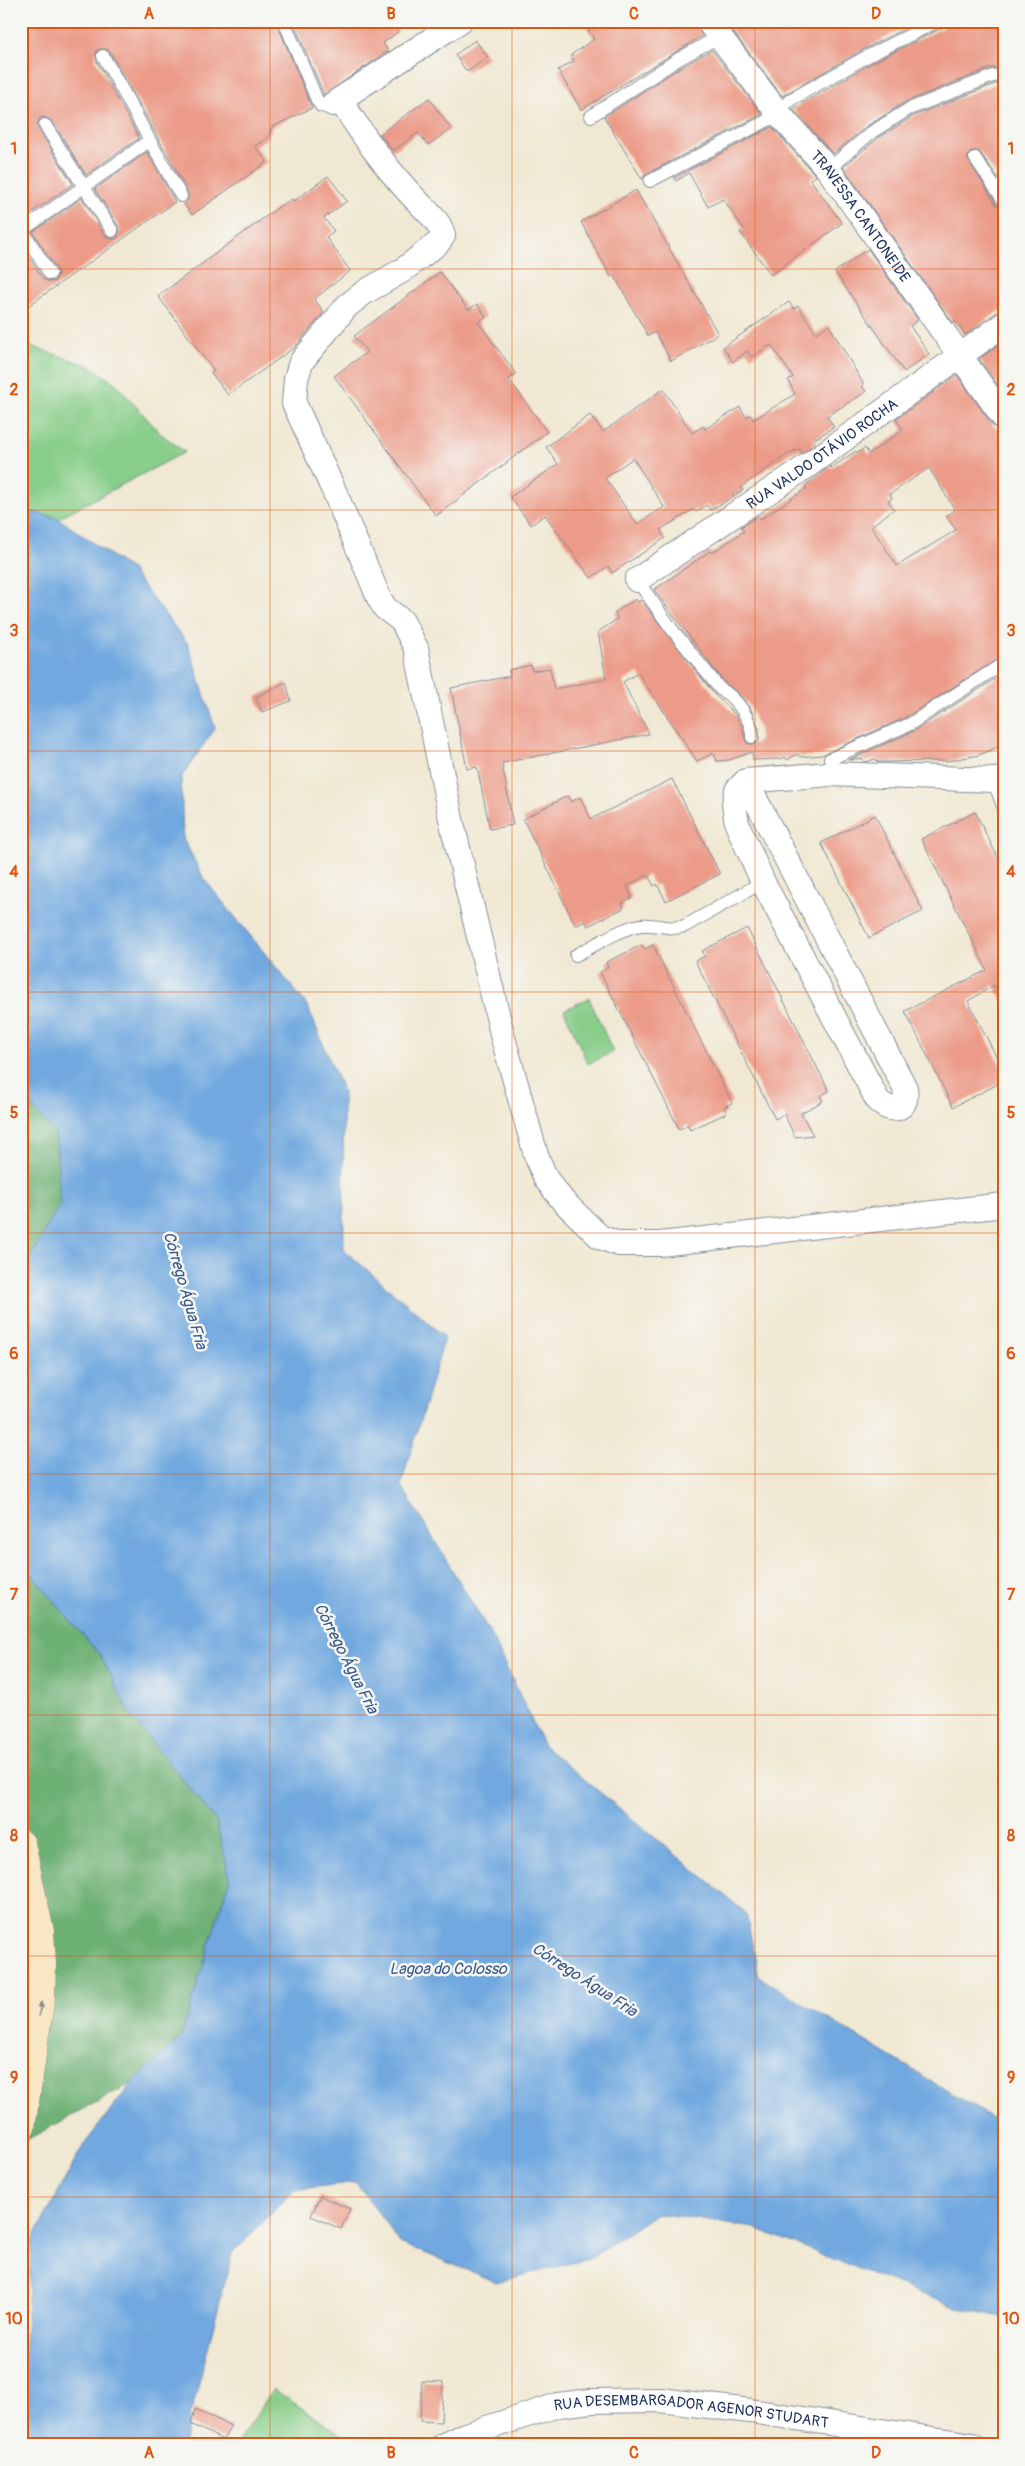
<svg xmlns="http://www.w3.org/2000/svg" width="1025" height="2466" viewBox="0 0 1025 2466" font-family="Pangolin,sans-serif">
<rect width="100%" height="100%" fill="#f6f6f2"/>
<filter id="ink" filterUnits="userSpaceOnUse"><feTurbulence type="fractalNoise" baseFrequency=".02" numOctaves="2"/><feDisplacementMap in="SourceGraphic" scale="10" xChannelSelector="R" yChannelSelector="G"/><feConvolveMatrix kernelMatrix="1 2 1 2 8 2 1 2 1" color-interpolation-filters="sRGB"/></filter>
<filter id="wash" filterUnits="userSpaceOnUse"><feTurbulence type="fractalNoise" baseFrequency=".0096" numOctaves="4" result="noise"/><feDisplacementMap in="SourceGraphic" scale="20" xChannelSelector="R" yChannelSelector="G"/><feGaussianBlur stdDeviation="1.12" result="paint"/><feColorMatrix in="noise" values="0 0 0 0 0 0 0 0 0 0 0 0 0 0 0 0 0 1.4 0 .05"/><feComposite in="paint" operator="in"/></filter>
<g filter="url(#wash)">
<rect width="100%" height="100%" fill="#f0e8d2"/>
<path fill="#88ce89" stroke="#527e74" d="M21,338L30,346L90,366L115,383L160,433L185,452L58,518L21,510Z
M589,998L613,1052L588,1064L564,1010Z
M273,2389L355,2443L354,2445H236Z"/>
<path fill="#6eb175" stroke="#44706a" d="M21,1095L56,1134L60,1204L21,1274Z
M21,1562L100,1655L130,1714L216,1821L230,1878L181,2037L132,2083L21,2143Z"/>
<path fill="#70a8df" stroke="#466c9e" d="M21,510L58,518L130,569L188,644L215,728L181,778L183,838L204,879L307,1005L343,1092L344,1250L445,1337L401,1485L489,1631L544,1746L746,1913L759,1977L1004,2125V2317L958,2308L755,2228L657,2213L592,2258L496,2282L400,2243L356,2182L294,2190L232,2254L183,2445H21V2365L24,2356L32,2241L83,2146L132,2083L181,2037L230,1878L216,1821L130,1714L100,1655L21,1562V1274L60,1204L56,1134L21,1095Z"/>
<g id="blocks">
<path fill="#ec9b88" fill-rule="evenodd" d="M21,21H276L312,108L272,127L268,137L255,146L267,162L192,215L184,204L188,200V192L130,87L110,52L107,49H99L96,52V60L139,138L86,175L52,121L45,117L40,118L37,125L38,129L73,184L21,220V69L28,64L21,57Z
M293,21H391L398,32L383,43L388,51L324,95Z
M597,21H694L702,36L581,110L558,70L574,61L571,55L594,39L587,28Z
M725,21H919L864,49L782,96Z
M946,21H1004V67L990,68L905,102L867,126L833,154L793,109L872,63L942,28Z
M475,40L488,57L467,72L455,55Z
M712,50L762,114L646,174L642,179L604,117L681,67Z
M1004,83V186L979,151H971L967,158L997,206L1004,209V310L996,313L965,335L955,321L953,323L843,167L877,139L913,116L995,84Z
M429,98L451,129L428,145L418,133L393,151L380,134Z
M772,127L816,176L810,179L842,223L771,275L740,232L744,229L723,199L708,207L689,173L676,181L674,178Z
M147,152L175,202L21,311V244L43,279L50,282L55,281L58,274L57,270L33,232L82,198L105,236L112,239L117,238L120,231L119,227L95,189Z
M328,176L347,201L324,218L334,231L326,237L350,271L314,299L324,312L295,347L228,395L211,373L214,371L158,296L280,206L292,199L294,201Z
M636,190L718,334L671,361L655,332L648,336L614,275L611,277L581,222Z
M868,249L918,320L910,326L929,354L904,372L835,272Z
M440,272L468,310L477,304L486,317L478,322L516,374L509,379L547,432L436,516L334,376L367,352L354,336Z
M789,302L794,309L798,306L816,333L829,325L864,385L862,386L866,392L827,416L834,427L813,440L815,443L802,453L800,449L791,452L741,487L743,490L723,503L710,510L707,505L696,512L694,509L660,530L665,538L612,573L608,566L591,578L545,515L531,525L510,497L558,464L546,447L590,415L603,432L663,389L692,433L703,426L705,429L740,407L746,417L751,415L753,420L795,394L788,380L793,377L771,345L751,357L747,351L733,362L723,347ZM633,458L664,507L637,524L605,478Z
M1004,341V394L979,359Z
M957,375L993,426L1004,432V655L906,717L822,755L800,757L798,754L787,760L785,757L781,759L753,760L752,752L729,760L717,761L714,753L697,761L638,673L623,682L649,734L502,763L513,825L490,829L477,767L467,769L451,688L510,676L509,670L531,665L532,671L550,668L554,689L606,679L598,632L617,619L615,612L636,599L638,602L641,600L714,694L735,714L742,727L746,742L749,744H756L759,740V729L749,705L737,692L725,683L654,590L710,551L712,553L744,531L741,527L758,516L761,519L807,488L805,486L830,466L831,468L856,451L857,453L865,448L869,454L903,430L896,419ZM929,468L955,510L946,516L956,530L897,566L871,526L894,509L888,501L892,498L890,494Z
M1004,673V744L979,755L947,761L878,762L875,759L866,762L863,761L862,758L849,760L914,731Z
M286,682L291,701L262,712L256,697Z
M672,779L720,874L666,901L657,884L654,886L648,875L627,886L632,898L622,903L624,908L588,926L585,921L576,926L523,819L567,796L571,802L580,797L591,819Z
M975,812L1004,870V1004L994,985L968,1001L1004,1072V1081L953,1107L905,1011L987,970L921,839Z
M875,815L923,911L869,938L821,843Z
M747,928L829,1091L820,1096L823,1101L801,1113L813,1135L795,1137L784,1114L775,1119L695,961L705,956L702,951Z
M642,945L645,949L653,945L732,1103L724,1107L727,1113L690,1130L688,1125L679,1129L600,972L608,968L606,962Z
M320,2196L350,2209L341,2229L311,2216Z
M422,2381L443,2382L441,2422L420,2421Z
M195,2409L231,2426L223,2440L191,2424Z"/>
</g>
</g>
<g filter="url(#ink)">
<use href="#blocks" fill-opacity="0" stroke="#868c98" stroke-width="1"/>
<g fill="none" stroke-linecap="round" stroke-linejoin="round">
<g stroke="#868c98" stroke-width="14">
<path id="lane" d="M284,21L317,100L321,106L326,107L333,104
M103,56C130,102 154,150 181,196
M591,116L677,60L720,36
M45,125L112,231
M975,158L1004,201
M828,169L872,132L909,109L993,76L1004,75
M650,181L772,118L790,100L868,56L938,21
M21,228L50,274
M21,231L149,141
M637,580L671,628L720,689C735,696 753,721 752,737
M830,759L910,724L1004,663
M993,780L1004,808
M576,955C594,946 623,927 641,925C656,923 670,931 685,926L763,882"/>
</g>
<g stroke="#868c98" stroke-width="26">
<g id="street">
<path id="s1" d="M708,21L778,113L828,169L1004,418"/>
<path d="M340,100C364,137 389,173 421,205C430,214 441,223 443,236L438,243L403,270L365,292L347,306L301,362L296,379L294,403L335,493L379,598L385,608L402,621L416,648L451,819L503,1038L536,1155L546,1179L563,1201L600,1237L619,1244H660L1004,1205"/>
<path d="M333,104L460,21"/>
<path id="s2" d="M637,580L807,466L1004,324"/>
<path d="M746,781L905,1088C909,1109 893,1115 878,1101L763,882L737,824L734,804L737,790L746,781L830,774L993,780L1004,779"/>
<path id="s3" d="M444,2445L465,2435L558,2405L591,2401L660,2400L750,2411L973,2445"/>
</g>
</g>
<g stroke="#868c98" stroke-width="29">
<path id="secondary" d="M21,1844L40,1932L42,1964L41,1997L21,2127"/>
</g>
<use href="#lane" stroke="#fff" stroke-width="12"/>
<use href="#street" stroke="#fff" stroke-width="24"/>
<use href="#secondary" stroke="#f9e7c3" stroke-width="28"/>
</g>
<defs><path id="oneway-solid" d="M-6-.8H1V-3.2L6.5 0L1 3.2V.8H-6Z" transform="scale(1.25)"/></defs>
<use fill="#8a8b90" href="#oneway-solid" transform="translate(40 2009) rotate(-81)"/>
</g>
<path fill="none" stroke="#de5710" stroke-width="1" stroke-opacity="0.55" d="M270,21V2445M512,21V2445M755,21V2445M21,269H1004M21,510H1004M21,751H1004M21,992H1004M21,1233H1004M21,1474H1004M21,1715H1004M21,1956H1004M21,2197H1004"/>
<g text-anchor="middle" stroke-width="5" stroke-linejoin="round" paint-order="stroke">
<g font-size="15" fill="#1b2f5e" stroke="#f6f6f2">
<text dy="5" stroke="none"><textPath href="#s1" startOffset="248">TRAVESSA CANTONEIDE</textPath></text>
<text dy="5" stroke="none"><textPath href="#s2" startOffset="224">RUA VALDO OTÁVIO ROCHA</textPath></text>
<text dy="5" stroke="none"><textPath href="#s3" startOffset="255">RUA DESEMBARGADOR AGENOR STUDART</textPath></text>
</g>
<g font-size="16" font-style="italic" fill="#39598b" stroke="#f6f6f2">
<text transform="translate(186 1290) rotate(74)" y="6">Córrego Água Fria</text>
<text transform="translate(347 1658) rotate(63)" y="6">Córrego Água Fria</text>
<text x="448" y="1974">Lagoa do Colosso</text>
<text transform="translate(585 1979) rotate(33)" y="6">Córrego Água Fria</text>
</g>
</g>
<rect width="1025" height="2466" fill="none" stroke="#f6f6f2" stroke-width="55"/>
<rect x="28" y="28" width="970" height="2410" fill="none" stroke="#de5710" stroke-width="2"/>
<g font-size="16" text-anchor="middle" font-weight="bold" fill="#de5710">
<text x="149" y="19">A</text>
<text x="391" y="19">B</text>
<text x="634" y="19">C</text>
<text x="876" y="19">D</text>
<text x="14" y="154">1</text>
<text x="1011" y="154">1</text>
<text x="14" y="395">2</text>
<text x="1011" y="395">2</text>
<text x="14" y="636">3</text>
<text x="1011" y="636">3</text>
<text x="14" y="877">4</text>
<text x="1011" y="877">4</text>
<text x="14" y="1118">5</text>
<text x="1011" y="1118">5</text>
<text x="14" y="1359">6</text>
<text x="1011" y="1359">6</text>
<text x="14" y="1600">7</text>
<text x="1011" y="1600">7</text>
<text x="14" y="1841">8</text>
<text x="1011" y="1841">8</text>
<text x="14" y="2083">9</text>
<text x="1011" y="2083">9</text>
<text x="14" y="2324">10</text>
<text x="1011" y="2324">10</text>
<text x="149" y="2458">A</text>
<text x="391" y="2458">B</text>
<text x="634" y="2458">C</text>
<text x="876" y="2458">D</text>
</g>
</svg>
